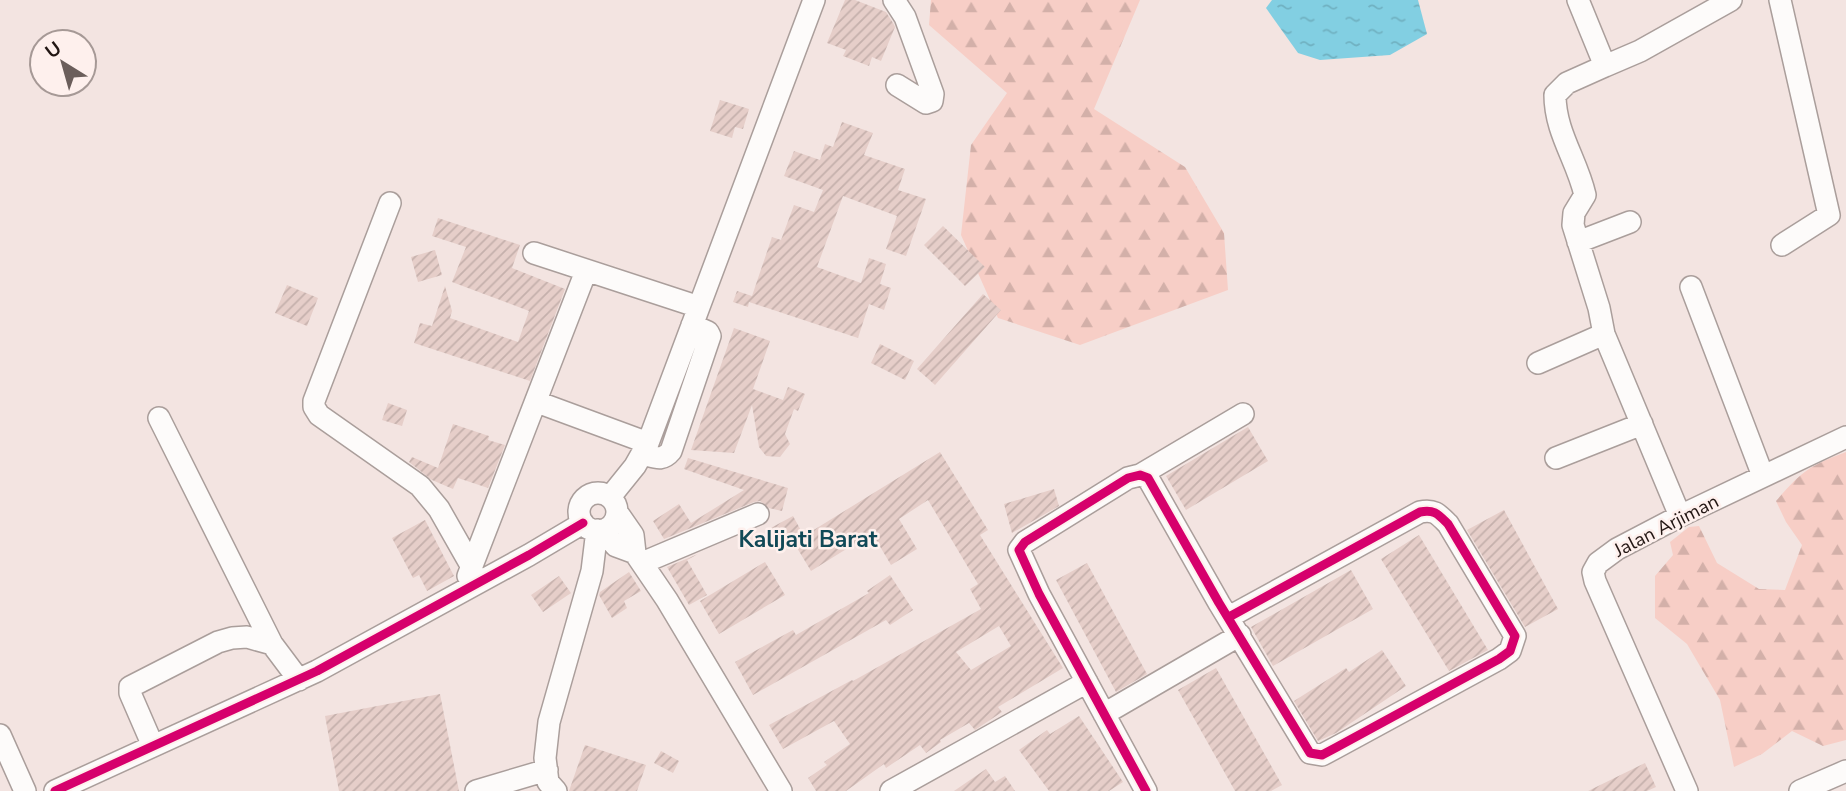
<svg xmlns="http://www.w3.org/2000/svg" width="1846" height="791" viewBox="0 0 1846 791" font-family="'Nunito Sans',sans-serif">
<defs>
<pattern id="forest-firs" width="22" height="20" patternUnits="userSpaceOnUse" patternTransform="scale(1.75)"><rect width="22" height="20" fill="#f7cec6"/><path d="M5 1l3.5 6h-7zM16 11l3.5 6h-7z" fill="#d3b0a9"/></pattern>
<pattern id="water-ripples" width="26" height="14" patternUnits="userSpaceOnUse" patternTransform="scale(1.75)"><rect width="26" height="14" fill="#82cfe2"/><path d="M2 4q2-2 4 0t4 0M15 11q2-2 4 0t4 0" fill="none" stroke="#70b1c1"/></pattern>
<pattern id="building-hatch" width="6" height="6" patternUnits="userSpaceOnUse" patternTransform="scale(1.75)"><rect width="6" height="6" fill="#e6cec9"/><path d="M-1 1l2-2M0 6l6-6M5 7l2-2" fill="none" stroke="#c5b0ac"/></pattern>
</defs>
<rect width="100%" height="100%" fill="#f3e4e1"/>
<path fill="url(#forest-firs)" d="M931,0H1140L1094,109L1185,167L1224,233L1228,290L1080,345L998,318L961,235L971,145L1007,93L929,25Z
M1846,452V740L1823,746L1792,731L1762,754L1734,767L1720,700L1687,644L1655,618V576L1673,555L1670,542L1689,527L1699,526L1717,563L1759,589L1785,590L1802,545L1786,522L1776,501C1802,471 1809,466 1846,452Z"/>
<path fill="url(#water-ripples)" d="M1272,0H1418L1427,34L1390,55L1320,60L1298,53L1266,8Z"/>
<path fill="url(#building-hatch)" fill-rule="evenodd" d="M845,0H855L886,12L893,23L895,27L881,61L872,57L869,66L843,56L846,50L827,43Z
M720,100L749,109L743,129L735,127L732,138L710,131Z
M842,122L873,133L864,155L905,169L898,190L926,199L906,256L886,249L897,216L843,196L817,267L861,283L869,258L886,264L880,284L891,288L884,310L869,304L858,338L749,302L748,307L733,302L737,291L752,296L772,237L781,240L794,205L814,212L823,190L784,176L794,151L820,160L825,144L833,147Z
M438,218L520,245L512,268L565,289L530,381L414,343L420,323L432,326L445,286L452,311L450,318L518,342L529,311L452,282L466,247L432,236Z
M943,226L985,267L965,286L924,245Z
M435,250L442,275L418,282L411,257Z
M287,285L318,298L307,326L275,313Z
M983,294L1001,310L935,385L917,369Z
M734,328L770,341L753,389L783,400L788,387L805,394L798,411L794,409L785,434L790,444L780,457L766,456L759,447L752,405L734,453L691,450Z
M880,344L914,361L905,380L871,363Z
M388,403L407,410L402,426L382,420Z
M453,424L489,436L488,440L505,445L488,488L458,478L453,489L432,480L409,462L412,457L438,468Z
M1248,427L1268,461L1186,510L1166,476Z
M940,452L988,530L980,535L1063,668L998,707L1002,712L975,730L969,723L940,740L941,742L926,753L920,745L886,768L884,764L846,791H816L808,778L827,765L824,762L850,744L834,721L783,749L769,725L852,680L853,681L981,609L970,589L978,584L928,500L899,519L917,549L891,565L872,533L811,571L791,538L775,546L767,530L793,516L804,536ZM999,626L1011,646L971,670L956,652Z
M688,458L788,488L782,511L769,508L760,501L754,502L664,539L653,521L679,504L691,523L744,490L684,469Z
M1054,489L1059,506L1012,533L1004,504Z
M1504,510L1558,609L1525,627L1467,530Z
M425,520L454,576L427,591L419,575L413,578L392,538Z
M1419,535L1488,650L1449,671L1381,559Z
M698,554L687,560L707,595L689,605L667,567Z
M765,562L785,595L719,634L700,601Z
M1087,563L1147,674L1116,692L1056,580Z
M1351,570L1373,609L1273,666L1251,627Z
M629,572L641,591L624,601L627,608L612,618L599,595L600,592Z
M890,575L913,610L890,625L886,620L753,695L735,662L793,630L796,635L869,593L867,591Z
M559,576L571,593L543,612L531,595Z
M1382,650L1406,686L1336,733L1318,741L1294,701L1346,668L1349,672Z
M1216,668L1282,785L1271,791H1235L1178,690Z
M440,694L459,791H339L325,716Z
M1079,716L1123,782L1109,791H1049L1019,750L1047,730L1050,734Z
M585,745L646,765L637,791H569Z
M661,751L679,761L673,773L654,763Z
M1645,763L1656,787L1647,791H1588Z
M986,769L995,782L1005,776L1015,791H954Z"/>
<g fill="none" stroke-linecap="round" stroke-linejoin="round">
<g stroke="#aa9e9b" stroke-width="24">
<path id="minor" d="M894,0L905,17L933,94L932,101L926,103L897,85
M1578,0L1605,66L1640,51L1731,0
M1780,0L1829,215L1782,245
M1605,66L1567,83L1555,95C1555,132 1577,160 1585,195L1574,213L1573,225L1599,308L1604,334L1680,516
M390,203L314,401V407L319,415L420,486L439,509L472,567
M1578,242L1630,222
M534,253L699,307
M1691,287L1763,476
M1538,363L1604,334
M537,402L648,443
M159,418L272,644
M642,454C655,457 662,462 671,451L710,336L708,332L692,325
M1556,458L1642,424
M1140,475L1243,414
M579 512a19 19 0 1 1 38 0a19 19 0 1 1-38 0Z
M610,497L635,466L648,443L814,0
M617,512L633,535L635,553L667,600L781,791
M602,530L616,546L635,553
M642,563L758,514
M468,576L586,271
M1104,714L1240,635
M0,735L25,791
M153,746L130,693V687L218,642L232,638L247,637L272,644L299,680
M55,791L317,671L529,555L583,523
M476,791L547,770
M556,791L548,782L545,758L549,722L592,571L597,530
M891,791L1087,682
M1146,791L1039,594L1019,550L1025,542L1128,478L1140,475L1148,478L1219,603L1310,753L1322,755L1337,747L1499,659L1510,651L1515,636L1448,524C1438,514 1434,509 1420,512L1229,617
M1687,791L1595,581L1593,572L1598,563L1617,549L1680,516L1846,437
M1800,791L1846,771"/>
</g>
<use href="#minor" stroke="#fdfbfa" stroke-width="21"/>
<g stroke="#fef0ed" stroke-width="13">
<path id="cycleway" d="M55,791L317,671L529,555L583,523
M1146,791L1039,594L1019,550L1025,542L1128,478L1140,475L1148,478L1219,603L1310,753L1322,755L1337,747L1499,659L1510,651L1515,636L1448,524C1438,514 1434,509 1420,512L1229,617"/>
</g>
<use href="#cycleway" stroke="#d6006c" stroke-width="9"/>
</g>
<g text-anchor="middle" stroke-width="5" stroke-linejoin="round" paint-order="stroke">
<g font-size="19" fill="#221613" stroke="#fef0ed">
<text transform="translate(1666 525) rotate(-27)" y="7">Jalan Arjiman</text>
</g>
<g font-size="23" font-weight="bold" fill="#114957" stroke="#fef0ed">
<text x="808" y="547">Kalijati Barat</text>
</g>
</g>
<g transform="translate(63 63) rotate(323)"><circle r="33" fill="#fef0ed" stroke="#a69996" stroke-width="2"/>
<path d="M0-5L12 26L0 18L-12 26Z" fill="#6b5e5b"/>
<text y="-10" font-size="19" font-weight="bold" text-anchor="middle" fill="#221613">U</text>
</g>
</svg>
